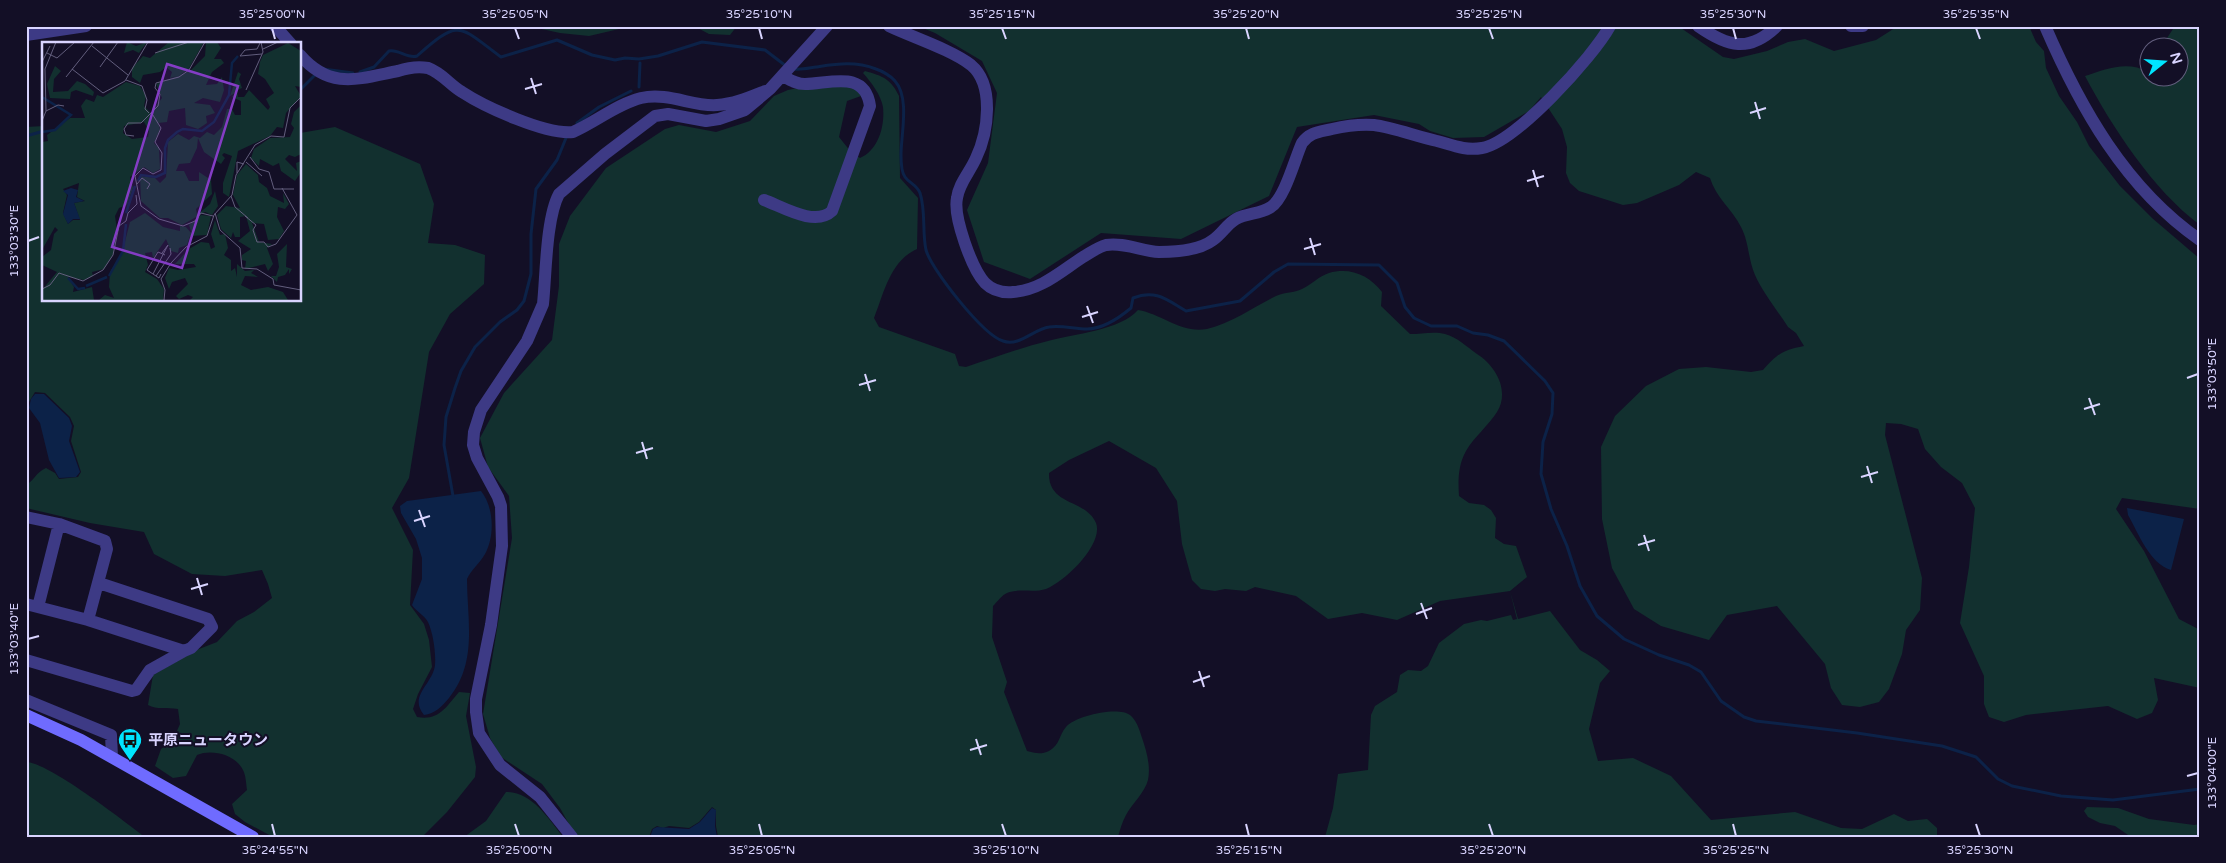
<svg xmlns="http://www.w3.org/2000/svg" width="2226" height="863" viewBox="0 0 2226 863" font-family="'Varela Round','Noto Sans JP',sans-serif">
<rect width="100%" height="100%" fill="#130f26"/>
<path fill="#12302f" d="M528,26H632L589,36L560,33Z
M694,26H737L730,35L709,34Z
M918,26H1345L1347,29L1360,26H1678L1723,57L1734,59L1767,51L1788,42L1805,39L1834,51L1876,40L1898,26H2029L2036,42L2044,51L2046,68L2059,96L2077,122L2089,146L2120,186L2152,218L2200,259V509L2122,498L2116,509L2144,551L2179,619L2200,630V688L2154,678L2158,700L2152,713L2137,719L2108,706L2026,715L2004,722L1989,717L1984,704V676L1960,623L1969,567L1975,508L1962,483L1941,467L1925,449L1918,429L1901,424L1886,423L1885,435L1922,578L1920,610L1906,630L1902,654L1889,689L1879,702L1860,707L1842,705L1831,688L1825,664L1777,606L1727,615L1709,640L1661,626L1634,609L1612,568L1602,519L1601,447L1615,416L1646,386L1679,369L1706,367L1751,372L1763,370C1777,354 1783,350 1804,346L1796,333L1788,327C1777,310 1763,293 1755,275C1748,259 1749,242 1741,227C1732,209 1716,198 1710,178L1696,172L1679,185L1637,203L1623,205L1579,191L1570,183L1566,173L1567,147L1562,129L1541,97L1529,111L1484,137L1453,138L1430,131L1419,124L1374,115L1297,127L1269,196L1181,239L1101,233L1030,279L984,262L967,210L988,163L997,93L982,61L935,33Z
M2175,26H2200V225C2153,190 2112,127 2085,76C2105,69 2128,60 2148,72V78H2178V48L2165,47V41Z
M865,71C883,76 891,79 899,96L900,178L918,198L917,249C890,261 884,293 874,318L879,327L955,354L959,366L966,367C993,358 1020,348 1048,341C1073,334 1121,330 1138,310C1162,314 1182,334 1207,329C1232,323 1254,307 1276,296C1285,292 1294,293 1302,289C1311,285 1319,276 1329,273C1350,267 1369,275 1382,292L1381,306L1410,334C1421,334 1435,331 1445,334C1457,337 1467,347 1477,354C1496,366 1510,391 1497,412C1489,425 1474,437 1466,451C1458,465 1458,481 1459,496L1469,503L1484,505L1491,510L1496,518L1495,538L1504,544L1516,546L1527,577L1510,591L1518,619L1550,611L1580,650L1597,660L1610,671L1600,683L1589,729L1598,761L1633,758L1671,776L1711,820L1795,812L1841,828L1862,829L1894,814L1908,821L1927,819L1937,828V837H1325L1333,808L1338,774L1368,770L1371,715L1375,706L1397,692L1400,675L1408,670L1421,671L1428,666L1439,643L1464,624L1481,620L1487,621L1511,615L1513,620L1517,619L1510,591L1440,601L1397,620L1362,613L1328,619L1296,596L1255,587L1246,591L1225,589L1215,591L1201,589L1192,580L1182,544L1177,501L1156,468L1109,441L1069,460L1049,473C1048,506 1086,499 1096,523C1104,544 1065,582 1046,589C1034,593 1019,588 1007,593C1002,595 997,602 993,606L992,637L1007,682L1004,692L1027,751C1034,753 1041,755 1049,751C1060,745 1059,735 1066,727C1075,716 1118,706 1130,715C1136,720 1139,728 1141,735C1146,749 1151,765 1148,780C1145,792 1132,804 1126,815C1122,822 1120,830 1118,837H718L716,826V810L712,807L699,822L689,828L669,826L663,828L657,826L652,829L649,837L575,835L560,808L542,784L501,757L490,738L483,714L512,538L509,496L488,467L480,438L504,393L552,340L559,286V244L570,216L606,168L665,129L679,125L716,132L750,121L774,96L788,90L811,85L843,83L859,90L861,96L847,101L839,137L851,152L860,158C878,150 885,127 883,107C881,95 871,82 863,73Z
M44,126V300H300V133L335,127L420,164L434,204L428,243L455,245L485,255L484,284L450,314L429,352L409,478L392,508L413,550L410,605L424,624L429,640L432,667L418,694L413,709L417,717C439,721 446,707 459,692L470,693L466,716L476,767L475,777L447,812L422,837H373L368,835L353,837H273L245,822L235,814L232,804L247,790C246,783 246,776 243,770C235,754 211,749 197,755L186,776L173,778L155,766L161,749L173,740L180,724L178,709C167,707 157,710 148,705L153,675L194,651L217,642L237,621L254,612L272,598L268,584L262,570L225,576L192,574L154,554L144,532L90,523L26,508V485C34,481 35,473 46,468L55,473L59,479L78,477L81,472L71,441L74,426L70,417L45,393L35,392L26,407V127Z
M26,762C48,762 124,821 145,837H26Z
M506,792C532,792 548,818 563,837H464L486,821Z
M2087,807L2118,808L2149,819L2194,825L2200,824V837H2131L2115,826L2100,823L2088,817L2084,811Z"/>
<path fill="#0c2248" d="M35,394H44L69,418L72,426L69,441L80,472L76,477L59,478L49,460L40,423L29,408L31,399Z
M481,491C494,507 495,536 485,554C480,563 471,570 467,579C467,620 478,662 449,698C442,706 435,714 424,715C408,696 433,684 435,665C436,652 433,633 428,622C424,615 416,611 412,605L422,579V558L416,539L401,513L400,506L407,501Z
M2127,508L2184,519L2171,570C2149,563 2139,534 2128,515Z
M712,808L716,810L715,826L717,837H650L653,829L657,827L689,829L700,822Z"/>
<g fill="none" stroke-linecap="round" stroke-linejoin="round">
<path stroke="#0c2248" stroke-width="3" d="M323,69L353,73
M794,69C801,70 809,68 816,67C837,64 855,61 876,69C882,71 891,76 895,81C910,98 901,134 901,155C901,161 901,172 905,177C909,183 917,185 920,193C926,211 922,232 926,250C931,269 983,335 1003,341C1019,347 1034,329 1049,327C1061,325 1075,329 1087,329C1103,329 1119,318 1131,308L1133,298C1156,289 1167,300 1186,311L1240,301L1274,272L1288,264L1379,265L1397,283L1405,307L1414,318L1431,326H1457L1473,333L1488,335L1504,341L1545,381L1553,393L1552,414L1543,442L1541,474L1551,509L1567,546L1580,586L1597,616L1624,639L1659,655L1689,665L1701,672L1721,701L1744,717L1756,721L1857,733L1942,746L1976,757L1998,779L2012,786L2061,796L2113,800L2200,789
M360,72L374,67L389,51C399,49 407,59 417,56C460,18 458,25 501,57L557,40L592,55L615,60L625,58L639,59L658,56L702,42L765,50L786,66
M639,87L640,63
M300,90L316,74
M577,123L599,107L631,91
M26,136L44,131
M453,496L444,445L446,417L455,388L461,371L475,347L500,322L517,310L524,301L531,274V234L536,189L557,160L566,138"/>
<path stroke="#3d3a85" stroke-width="12" d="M275,26L291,44
M889,26C912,37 952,50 971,65C995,85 988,133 976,158C970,172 959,183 957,198C953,217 972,269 985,283C993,291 1002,293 1013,292C1041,290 1060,272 1083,257C1090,253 1098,247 1106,245C1123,242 1142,251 1159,252C1175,252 1200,250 1213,240C1222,234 1227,224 1236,219C1247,213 1261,214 1271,207C1285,198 1295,158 1302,143C1310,132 1320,132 1332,129C1345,126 1360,124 1374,125C1392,127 1418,137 1437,141C1452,145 1465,151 1482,148C1515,143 1593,57 1610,26
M26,35L86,26
M300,55C330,90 358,79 398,71C407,68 418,66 428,68C442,73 450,85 462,92C485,107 546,135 573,132C596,122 617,104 641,98C669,92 693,107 717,105C734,104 750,97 765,91
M764,200C783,207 815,227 832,211L870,106C865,69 829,84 805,84C796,84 790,80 783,76
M26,517L59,524L105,541L107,549L88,620
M26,604L88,620L184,651L191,648L212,627L208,619L99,583
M38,607L59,524
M26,660L132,691L136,690L150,670L184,651
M26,700L111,735L112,757
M572,837L540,797L500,765L479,733L476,712V699L491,625L502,546L501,506L498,497L477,458L473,445L474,432L481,410L527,341L543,304C546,275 546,218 559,194L605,154L655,116L668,114L706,121L719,119L745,110L770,89L827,26"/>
<path stroke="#3d3a85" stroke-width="12" d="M1698,26C1728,47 1749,53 1777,26
M1851,26H1863
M2045,26C2080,107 2125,188 2200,240"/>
<path stroke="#6f6bff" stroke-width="12" d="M26,715L81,740L253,837"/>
</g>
<path fill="none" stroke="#d9d4ff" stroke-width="2" d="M272,28L275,39M515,28L519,39M759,28L762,39M1002,28L1006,39M1246,28L1249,39M1489,28L1493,39M1733,28L1736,39M1976,28L1980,39M531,78L536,94M525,89L542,84M1755,102L1760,119M1750,113L1766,108M1533,170L1538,187M1527,181L1544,176M1310,238L1315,255M28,241L39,237M1304,249L1321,244M1087,306L1093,323M1082,317L1098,312M865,374L870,391M2187,378L2198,374M859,385L876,380M2089,398L2095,415M2084,409L2100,404M642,442L647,459M636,453L653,448M1867,466L1872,483M1861,477L1878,472M419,510L425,527M414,521L430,516M1644,535L1649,551M1638,545L1655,540M197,578L202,595M191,589L208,584M1421,603L1427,619M1416,614L1432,608M28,639L39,636M1199,671L1204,687M1193,682L1210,676M976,739L981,755M970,750L987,745M2187,776L2198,773M272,824L275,836M515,824L519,836M759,824L762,836M1002,824L1006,836M1246,824L1249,836M1489,824L1493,836M1733,824L1736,836M1976,824L1980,836"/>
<defs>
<g id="bus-pin" transform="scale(1.25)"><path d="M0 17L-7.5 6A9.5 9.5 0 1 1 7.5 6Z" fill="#00e5ff" stroke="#130f26"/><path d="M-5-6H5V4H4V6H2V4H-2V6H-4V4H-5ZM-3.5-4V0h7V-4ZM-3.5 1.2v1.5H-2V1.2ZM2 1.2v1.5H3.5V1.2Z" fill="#111"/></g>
</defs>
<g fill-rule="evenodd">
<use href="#bus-pin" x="130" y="740"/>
</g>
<g text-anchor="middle" stroke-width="4" stroke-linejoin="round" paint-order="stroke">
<g font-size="15" font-weight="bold" fill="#d9d4ff" stroke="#130f26" text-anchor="start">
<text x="148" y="745">平原ニュータウン</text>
</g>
</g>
<g transform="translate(42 42)">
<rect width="259" height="259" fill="#130f26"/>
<path d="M85,0L94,4L105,0L97,11L91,8L82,11ZM127,0H162L146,28L138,33L128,36L130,30L124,25L118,30L101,33L98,41L90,35V26L101,14L108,16ZM164,0H175L179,6L172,17H179L182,21L170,30L164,43L175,42L180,35L182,48L178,60L161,56L152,61L168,63L173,71L164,74L165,81L156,87L144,83L143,66L127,69L125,80L116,81L118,87L112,101L117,106L118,127L111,131L102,125L88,135L91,146L87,157L85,163L77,166L73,174L75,188L71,212L62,227L50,230L51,234L42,238L26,235L32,245L31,250L50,245L52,258H0V248L15,230L0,223V215L9,208L12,192L16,188L13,185L0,208V100L6,99L5,93L28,76H43L39,64L44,57L52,60L55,53L61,55L84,40L98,44L104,54L102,64L109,71L120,56L114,42L148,29L163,14ZM102,80L107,89L106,95L90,97L81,91L82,84ZM37,141L35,155L43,159L32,161L38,178H31L26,182L21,171L25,153L21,147ZM246,1L259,9V45L253,44L259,54L244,71L241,86L235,85L228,94L196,109L187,155L181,151V141L190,114L182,111L180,113L183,116L179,122L162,110L156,96L155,106L148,121L137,122L134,129H142L147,139H157V130L169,138L170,152L154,167L155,173L168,162L173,149L176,164L170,173L163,170L140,183L126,176H118L99,159L98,134L113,136L118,141L124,135L126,100L136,92L147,98L152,94L158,96L165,90L172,93L180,85L185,67H190L193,73H199V59L190,55L193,51L188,54L196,30L199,32L197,37L200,46L195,48L196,55H202L207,48L226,68L228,65L224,57L232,51L223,37L216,32L218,20L221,13ZM13,24L19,29L12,37L11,50L26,49L35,39L43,42L52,50L51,54L34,48L29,50L28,57L8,56L5,42ZM259,63V112L253,115L247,113L243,117L255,129L254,121L259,119V130L253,139L239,129L237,121L231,124L218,117L217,124L209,116L212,107L228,96L248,95L252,86L249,82L252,70ZM204,122L216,133L217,140L225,146L228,154L242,161L241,151L247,162L243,167L236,165L235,175L242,189L237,197L226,198L222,182L210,181L217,200L230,202L225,206L231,222L226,229L223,222L203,227L204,219L200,218V213L209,207L196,199L208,189L204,174L198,175V195H193L191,190L189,196L179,187L175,173L184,164L198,166L191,153L195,133ZM103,171L121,185L138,189V184L144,185L150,192L147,183L159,173L169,174L165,193L148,194L145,203L137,206L136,211L129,209L124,197L111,216L110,210L103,211L106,223L103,230L115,237L122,247L121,258H57L63,253L72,256L67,245L68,230L80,211L88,180ZM173,178L178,193L183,192L186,206L182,213L189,218V229L193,226L195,235V222L203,229L212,228L209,231L216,235L203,234L199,243L209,248L226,245L241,250L246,258H148L151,255L146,253L137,257L134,254L146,242L143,236L130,240L127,247L123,236L127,226L136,228L154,225L152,222H133L147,207L159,200L167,201L169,207L173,205L169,192ZM245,202L244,225L250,227L247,232V227L243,233L236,235L235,240L229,234H234L237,225L235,212Z" fill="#12302f" fill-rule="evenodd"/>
<path d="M29,146L36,148L34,155L42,159L32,161L38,177H31L26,182L21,172L26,153L21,149Z" fill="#0c2248"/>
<path fill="none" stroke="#0c2248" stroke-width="2.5" d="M0,55L29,73L13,88L0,90M96,139L99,133L114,135L123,131V106L126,98L135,90L141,87L160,89L172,80L187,53L190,21L196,14M84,171L93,144M67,234L81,209L84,182M26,236L36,247L43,246M44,244L65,235"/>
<path fill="none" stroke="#625e7d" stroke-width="1" d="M218,1L215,7L203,8L198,14L220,12M50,4L86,33M221,7L236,0M5,11L15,16L33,0M113,11L147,0M0,20L8,4M58,25L76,0M30,27L61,51L83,39L106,0M24,35L52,0M84,38L100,44L105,58L103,67L107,71M204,48L221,10L219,0M4,69L16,63L22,64M109,70L119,86L113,100L120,111L119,128L111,132L101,126L93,134L99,164L117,177L141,184L153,179L159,171L171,174M0,79L4,69L3,27L14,0M92,94L84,93L82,87L86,81H99L116,64L118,52L113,46L114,41L137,35L147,28L163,0M208,115L217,127L227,130L232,147H252M204,120L220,134M195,131V120L202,122M95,142L100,136L108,142L105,147M189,154L193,165L206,176M173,171L178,188L198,206L200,226L215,227L231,237L232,243L259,248M203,174L214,183L211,188L215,200H222L226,205L234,202L255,173L240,146M111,232L126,203L120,211M119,232L117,236L105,228L116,210L123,213M114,234L129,212L128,206M0,247L8,243L17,231L41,239L61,228L71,213L77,184L84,179L86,171L95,162L94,153M122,258L123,248L119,237L129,221L144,205L165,194L172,173L190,153L194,133L213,103L229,94L242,95L248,66L259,55"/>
<path fill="#843dc5" fill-opacity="0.15" stroke="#843dc5" stroke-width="2.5" d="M125,22L196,44L140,226L70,205Z"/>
<rect width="259" height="259" fill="none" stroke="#d9d4ff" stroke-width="2.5"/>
</g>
<rect width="2226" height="863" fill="none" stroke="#130f26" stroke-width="55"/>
<g transform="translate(2164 62) rotate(73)"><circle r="24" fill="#130f26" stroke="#625e7d"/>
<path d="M0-4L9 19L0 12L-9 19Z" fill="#00e5ff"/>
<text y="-8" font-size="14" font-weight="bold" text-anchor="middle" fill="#d9d4ff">N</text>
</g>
<rect x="28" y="28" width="2170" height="808" fill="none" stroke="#d9d4ff" stroke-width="2"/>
<g font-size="12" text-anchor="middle" fill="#d9d4ff">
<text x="272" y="18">35°25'00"N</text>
<text x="515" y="18">35°25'05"N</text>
<text x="759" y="18">35°25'10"N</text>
<text x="1002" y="18">35°25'15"N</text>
<text x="1246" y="18">35°25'20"N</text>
<text x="1489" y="18">35°25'25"N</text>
<text x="1733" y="18">35°25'30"N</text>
<text x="1976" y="18">35°25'35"N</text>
<text transform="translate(14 241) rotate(-90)" y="4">133°03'30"E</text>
<text transform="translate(2212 374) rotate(-90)" y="4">133°03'50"E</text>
<text transform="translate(14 639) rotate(-90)" y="4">133°03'40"E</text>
<text transform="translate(2212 773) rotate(-90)" y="4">133°04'00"E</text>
<text x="275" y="854">35°24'55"N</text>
<text x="519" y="854">35°25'00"N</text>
<text x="762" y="854">35°25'05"N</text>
<text x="1006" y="854">35°25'10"N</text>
<text x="1249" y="854">35°25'15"N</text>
<text x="1493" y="854">35°25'20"N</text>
<text x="1736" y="854">35°25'25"N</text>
<text x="1980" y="854">35°25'30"N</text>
</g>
</svg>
